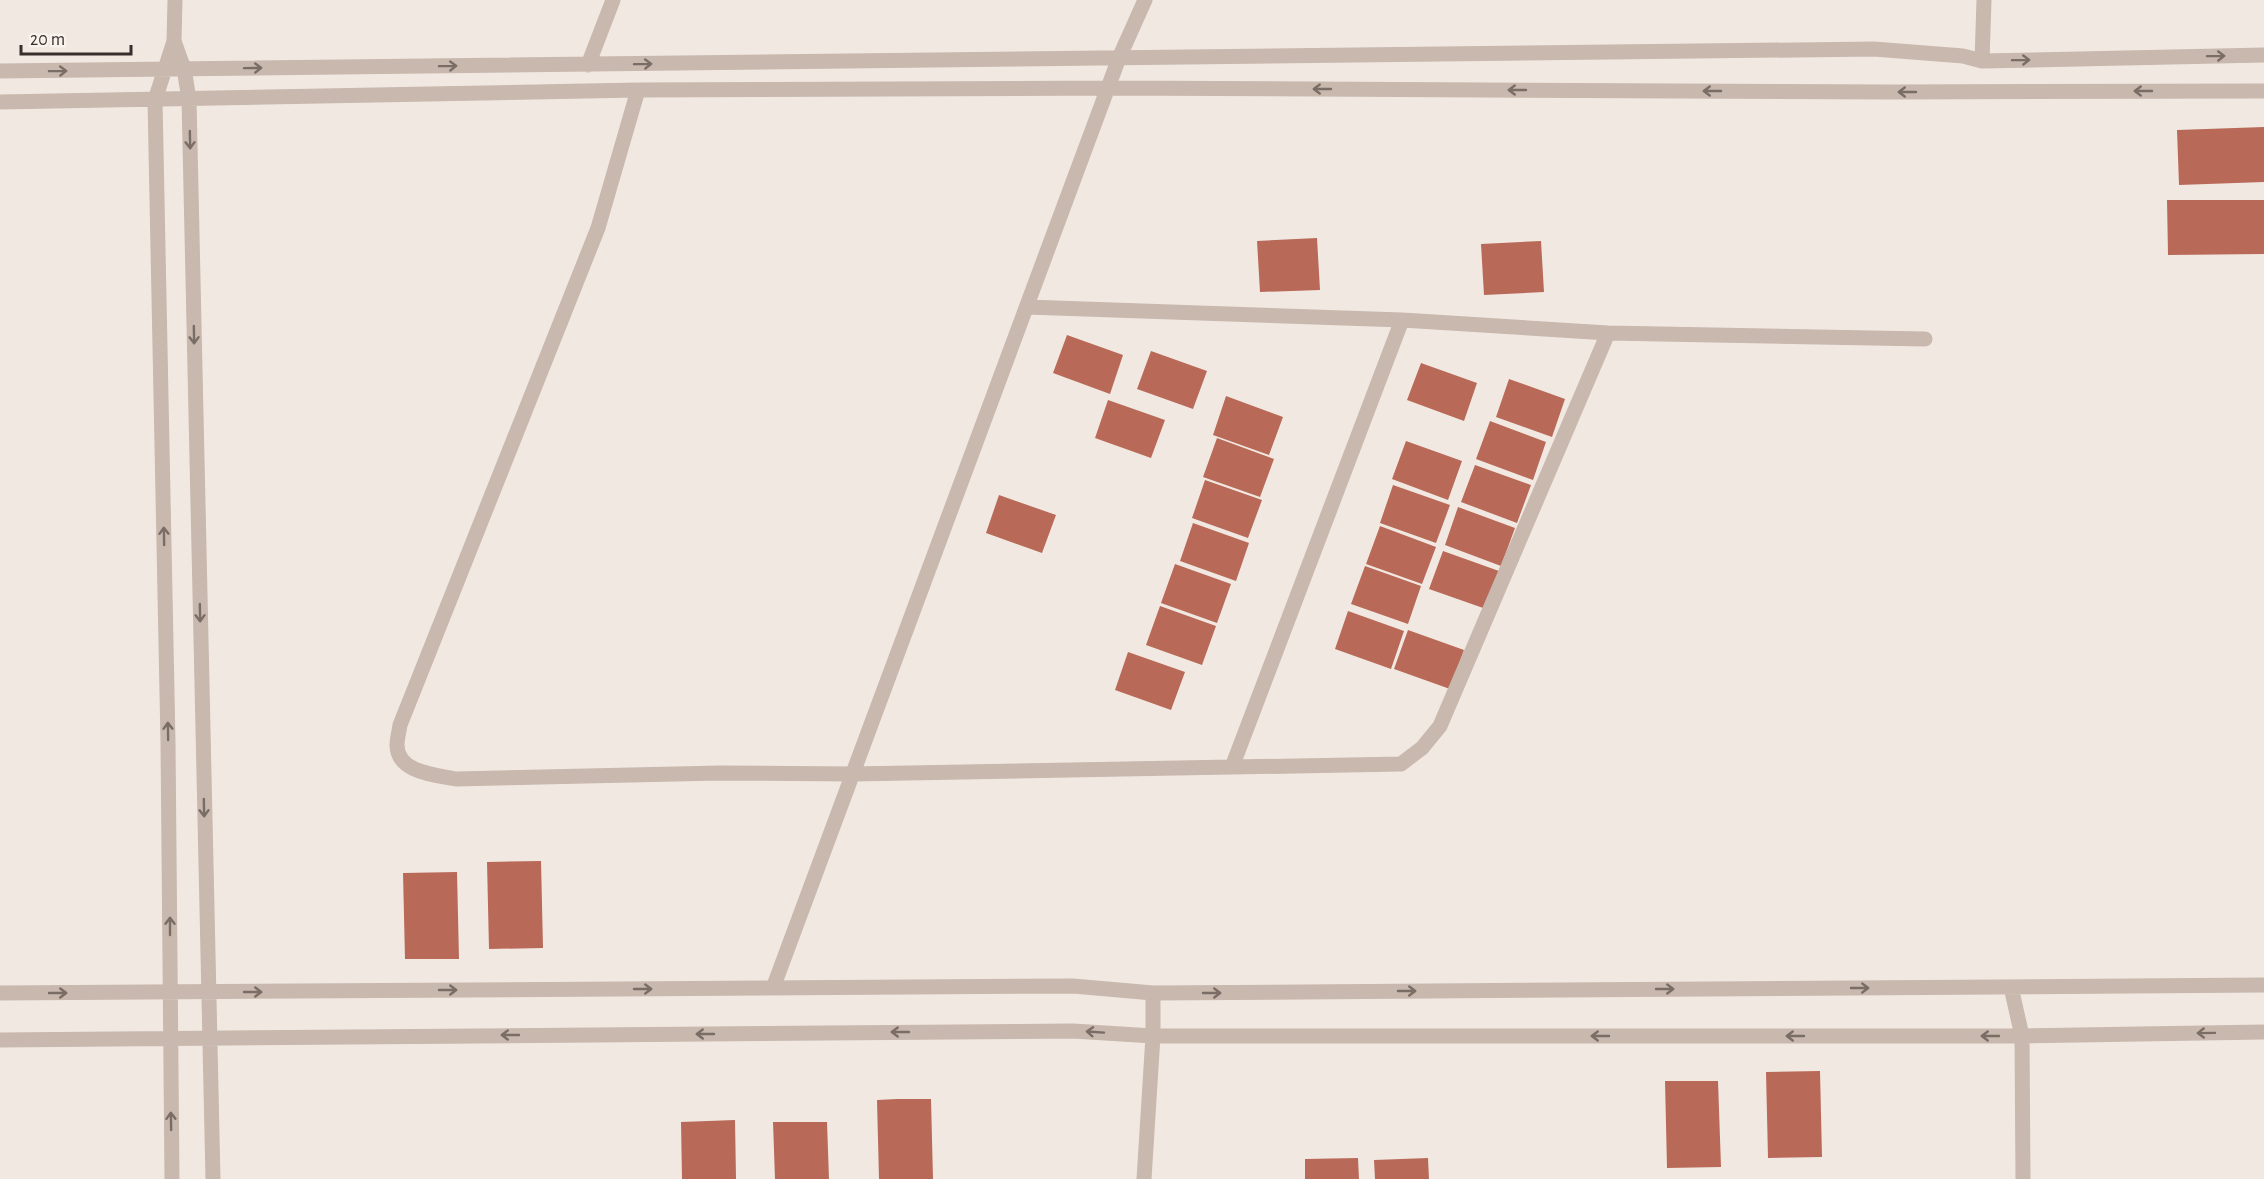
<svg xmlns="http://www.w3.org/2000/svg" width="2264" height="1179" viewBox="0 0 2264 1179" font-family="'Alegreya Sans',sans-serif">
<rect width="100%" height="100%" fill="#f1e9e1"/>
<path fill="#b96958" d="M2264,127V182L2179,185L2177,130Z
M2167,200H2264V254L2168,255Z
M1317,238L1320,290L1260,292L1257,241Z
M1541,241L1544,292L1484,295L1481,244Z
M1067,335L1123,355L1110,394L1053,373Z
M1151,351L1207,371L1193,409L1137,389Z
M1421,363L1477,383L1464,421L1407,400Z
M1509,379L1565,399L1552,437L1496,417Z
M1226,396L1283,417L1269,455L1213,435Z
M1108,400L1165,420L1151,458L1095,438Z
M1490,421L1546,442L1533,480L1476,459Z
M1217,438L1274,459L1260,497L1203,477Z
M1406,441L1462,461L1448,500L1392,479Z
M1475,465L1531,485L1517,523L1461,502Z
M1205,480L1262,500L1248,538L1192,518Z
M1393,485L1450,505L1436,543L1380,523Z
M999,495L1056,515L1042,553L986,533Z
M1458,507L1515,528L1501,566L1445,545Z
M1193,523L1249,543L1236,581L1180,561Z
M1380,526L1436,547L1422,584L1366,564Z
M1443,551L1499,571L1486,609L1429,589Z
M1175,564L1231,584L1217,623L1161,603Z
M1365,566L1421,586L1408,624L1351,604Z
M1160,606L1216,626L1202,665L1146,645Z
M1348,611L1404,631L1391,669L1335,649Z
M1408,630L1464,650L1450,689L1394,669Z
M1128,652L1185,672L1171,710L1115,690Z
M541,861L543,948L489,949L487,862Z
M457,872L459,959H405L403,873Z
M1820,1071L1822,1157L1768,1158L1766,1072Z
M1665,1081H1718L1721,1167L1667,1168Z
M897,1099H931L933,1179H879L877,1100Z
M735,1120L736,1179H682L681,1122Z
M773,1122H827L829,1179H775Z
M1358,1158L1359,1179H1305V1159Z
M1428,1158L1429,1179H1375L1374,1160Z"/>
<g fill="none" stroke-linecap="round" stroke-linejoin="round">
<path stroke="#c8b8ae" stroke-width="15" d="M174,41L184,69L189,99L213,1179
M1982,61L1984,0
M588,65L613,0
M0,71L1874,49L1963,56L1982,61L2264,55
M638,90L598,228L400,725C399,732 397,739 397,745C397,773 437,775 456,779L720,773L853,774L1401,764L1422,748L1440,726L1608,333
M0,102L638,90L1109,88L1890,92L2264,91
M1027,307L1402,320L1608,333L1925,339
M1232,767L1402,320
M2011,987L2022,1036L2023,1179
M773,988L1119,58L1145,0
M0,993L1073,986L1153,993L2264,985
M0,1040L1073,1031L1153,1036H2022L2264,1032
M172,1179L168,742L155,100L174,41L175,0
M1144,1179L1153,1036V993"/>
</g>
<defs><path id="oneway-shaft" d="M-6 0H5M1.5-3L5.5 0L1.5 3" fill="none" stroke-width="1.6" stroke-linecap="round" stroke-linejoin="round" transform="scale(1.5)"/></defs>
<g stroke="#796d66">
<use href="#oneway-shaft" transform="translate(2216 56) rotate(-1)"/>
<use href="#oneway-shaft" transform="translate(2021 60) rotate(-1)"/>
<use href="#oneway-shaft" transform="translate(643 64) rotate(-1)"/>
<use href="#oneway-shaft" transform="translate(448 66) rotate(-1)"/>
<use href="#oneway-shaft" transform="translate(253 68) rotate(-1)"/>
<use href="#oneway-shaft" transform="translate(58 71) rotate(-1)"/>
<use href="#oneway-shaft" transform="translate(1322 89) rotate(-180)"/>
<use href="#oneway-shaft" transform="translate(1517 90) rotate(-180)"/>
<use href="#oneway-shaft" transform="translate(1712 91) rotate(-180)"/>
<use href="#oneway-shaft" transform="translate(2143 91) rotate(180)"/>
<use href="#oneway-shaft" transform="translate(1907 92) rotate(180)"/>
<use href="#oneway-shaft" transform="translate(190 140) rotate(89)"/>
<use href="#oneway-shaft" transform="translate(194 335) rotate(89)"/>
<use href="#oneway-shaft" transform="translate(164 536) rotate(-91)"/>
<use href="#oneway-shaft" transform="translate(200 613) rotate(89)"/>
<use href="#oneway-shaft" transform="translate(168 731) rotate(-91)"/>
<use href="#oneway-shaft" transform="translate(204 808) rotate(89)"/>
<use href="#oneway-shaft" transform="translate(170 926) rotate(-90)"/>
<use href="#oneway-shaft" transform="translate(1860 988)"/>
<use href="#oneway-shaft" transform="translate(643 989)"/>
<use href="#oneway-shaft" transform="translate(1665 989)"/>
<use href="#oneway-shaft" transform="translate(448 990)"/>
<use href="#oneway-shaft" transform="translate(1407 991)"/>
<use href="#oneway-shaft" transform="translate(253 992)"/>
<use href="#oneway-shaft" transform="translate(58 993)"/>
<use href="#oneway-shaft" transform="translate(1212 993)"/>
<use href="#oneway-shaft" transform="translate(900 1032) rotate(180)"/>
<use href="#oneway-shaft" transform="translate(1095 1032) rotate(-176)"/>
<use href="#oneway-shaft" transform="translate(2206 1033) rotate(179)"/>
<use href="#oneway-shaft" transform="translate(705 1034) rotate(180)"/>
<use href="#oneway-shaft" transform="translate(510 1035) rotate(180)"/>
<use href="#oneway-shaft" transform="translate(1600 1036) rotate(180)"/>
<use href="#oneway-shaft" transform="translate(1795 1036) rotate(180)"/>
<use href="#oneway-shaft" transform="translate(1990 1036) rotate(180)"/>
<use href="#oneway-shaft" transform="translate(171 1121) rotate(-91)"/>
</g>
<path d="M21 45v9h110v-9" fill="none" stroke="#382f2c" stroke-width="3"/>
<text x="30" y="45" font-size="18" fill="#382f2c" stroke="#f9f3ee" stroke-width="4.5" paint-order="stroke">20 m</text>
</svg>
